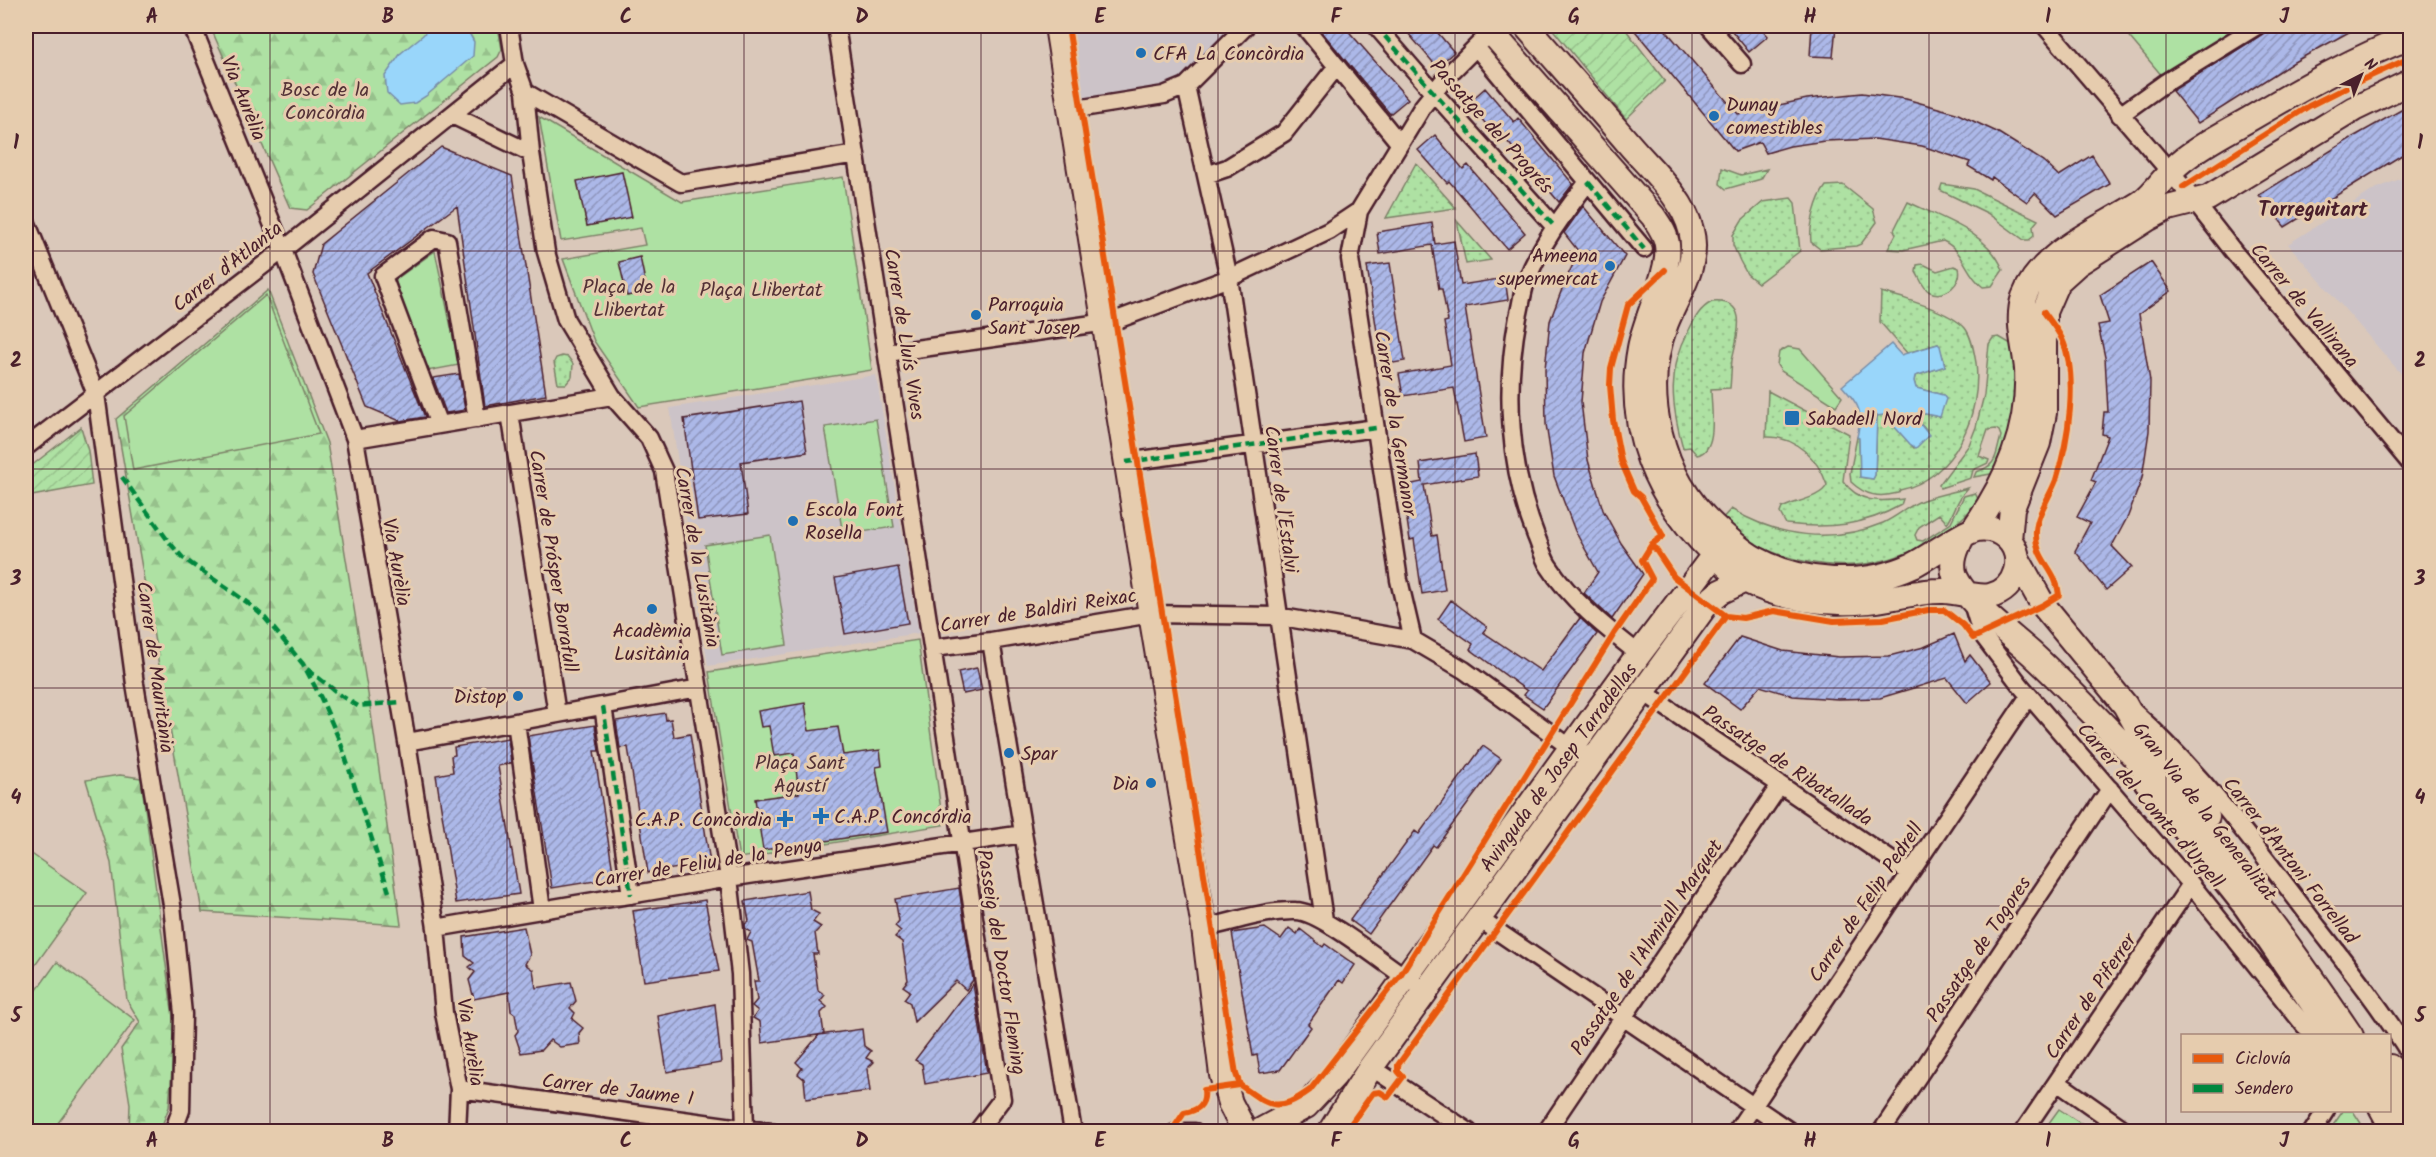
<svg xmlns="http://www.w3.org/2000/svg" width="2436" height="1157" viewBox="0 0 2436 1157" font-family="Kalam,sans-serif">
<defs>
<pattern id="grass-dots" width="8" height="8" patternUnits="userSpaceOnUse" patternTransform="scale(1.5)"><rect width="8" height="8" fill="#aee1a3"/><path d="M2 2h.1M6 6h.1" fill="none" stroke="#97c18c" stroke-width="1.8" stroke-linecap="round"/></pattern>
<pattern id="forest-firs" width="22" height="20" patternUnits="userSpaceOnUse" patternTransform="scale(1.5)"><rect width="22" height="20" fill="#aee1a3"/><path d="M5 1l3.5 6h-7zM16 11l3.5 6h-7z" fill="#97c18c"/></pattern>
<pattern id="garden-furrows" width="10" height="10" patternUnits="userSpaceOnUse" patternTransform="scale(1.5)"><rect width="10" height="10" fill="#aee1a3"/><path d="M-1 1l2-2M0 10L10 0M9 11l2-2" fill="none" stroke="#97c18c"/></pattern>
<pattern id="building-hatch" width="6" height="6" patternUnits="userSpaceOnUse" patternTransform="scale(1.5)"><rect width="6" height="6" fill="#acb8e8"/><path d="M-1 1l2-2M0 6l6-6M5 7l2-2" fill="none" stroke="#8e95bc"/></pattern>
</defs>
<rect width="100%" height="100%" fill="#dac8ba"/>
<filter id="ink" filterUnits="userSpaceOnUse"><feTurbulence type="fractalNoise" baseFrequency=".0167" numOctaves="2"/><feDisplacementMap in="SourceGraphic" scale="12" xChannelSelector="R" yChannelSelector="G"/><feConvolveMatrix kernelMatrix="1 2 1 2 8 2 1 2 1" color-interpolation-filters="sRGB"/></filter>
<g filter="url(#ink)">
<path fill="#ccc3c8" d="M1068,26H1237L1183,81L1159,91L1080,103Z
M2410,175V384L2288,244L2375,189Z
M876,375L919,633L708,666L670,408Z"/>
<path fill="url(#grass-dots)" stroke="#7c8067" stroke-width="1.5" d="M1416,163L1456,208L1386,218Z
M1722,168L1741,175L1767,169L1761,179L1726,189L1720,184Z
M1942,184L1974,189L2038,220L2033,226L2034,236L2029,240H2024L1987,213L1940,190Z
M1843,185L1873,209L1877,222L1861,244L1856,246L1820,249L1811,242C1809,226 1816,199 1826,186Z
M1791,198L1795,203L1800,251L1758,283L1747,274L1740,261L1733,245V235L1742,220L1763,202Z
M1908,202C1941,218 1989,232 2003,270L1992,286L1983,287C1965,274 1965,251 1943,241L1903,250L1888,249L1896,234L1894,230Z
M1457,221L1491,260L1466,264Z
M1923,264L1937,271L1954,266L1959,268C1963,283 1945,299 1930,292C1923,289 1920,278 1916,272L1917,265Z
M1881,292C1902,297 1951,312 1965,328C1972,337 1974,352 1976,363C1982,413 1955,479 1900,490L1898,493C1879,498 1866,496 1851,482L1850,473L1857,437L1859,438L1860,477L1873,479L1875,475L1877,416L1879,415H1884L1914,448L1926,430L1917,420L1918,415L1921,413L1940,417L1943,395L1916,388L1914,381L1915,376L1945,366V363L1938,344L1907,353L1880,322Z
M1712,302C1752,298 1736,339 1732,360C1731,369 1731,379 1730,388L1711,389C1711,408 1719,451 1697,455L1690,447L1683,448C1671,404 1667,371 1689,330C1695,318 1700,308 1712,302Z
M1999,337L2011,344L2016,380L2014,417L1996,473L1974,477L1976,472C1998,465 1995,457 2001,436L1999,431L1996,429L1988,430L1979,456L1989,460L1988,463L1973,470L1971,478L1940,488L1939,485L1969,445L1976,427L1984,395L1989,344L1993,338Z
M562,356L568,357L573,364L572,377L566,384H558L554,362L556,358Z
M1768,391L1849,434L1843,481C1859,503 1879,502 1903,499L1901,505C1864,526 1827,529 1786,524L1780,513L1782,508C1795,501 1821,498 1827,485C1818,458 1795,436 1766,437Z
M1968,488C1955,501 1956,511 1947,523L1939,514L1919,527L1915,535L1917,540L1923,541L1950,524L1964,496L1975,493L1978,499C1969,516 1949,529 1934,539C1865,582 1782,570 1720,521L1731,509C1778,537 1832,544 1883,523C1897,517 1909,505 1923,500C1938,495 1953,492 1968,488Z"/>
<path fill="url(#forest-firs)" stroke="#7c8067" stroke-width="1.5" d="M210,26H498L502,49L498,57L307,210L290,208Z
M268,290L327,443L370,706L401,925L202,912L116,419Z
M120,775L141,778L175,1032L169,1107L160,1131H129L130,1104L121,1049L140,1022L127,1000L111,863L86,780Z"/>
<path fill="#aee1a3" stroke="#7c8067" stroke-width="1.5" d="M2120,26H2240L2163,77Z
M539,117L682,202L843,177L872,370L639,407L594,341L563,259L645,245L641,228L561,241Z
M435,251L459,365L427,371L395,280Z
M266,295L319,434L133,470L124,416Z
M1788,347L1800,349L1842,397L1836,406L1781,371L1777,365L1779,352Z
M876,419L894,527L843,535L825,427Z
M770,535L787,645L722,655L705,545Z
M918,640L943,825L739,858L709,672Z
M26,850L87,893L26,978Z
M57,962L135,1020L52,1131H26V1005Z
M2059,1109L2092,1131H2043Z
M2343,1111H2353L2366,1131H2329Z"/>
<path fill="url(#garden-furrows)" stroke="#7c8067" stroke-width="1.5" d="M1550,26H1623L1665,81L1626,119Z
M81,427L88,451L92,485L26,497V470Z"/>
<path fill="#99d6fa" stroke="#798da7" stroke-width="1.5" d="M431,26H465L474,42L473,56L426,96L415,103L400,105L387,93L385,76L401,53L423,35Z
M1891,344L1901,355L1938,344L1940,346L1945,366L1915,376L1914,381L1916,388L1943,395L1946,399L1940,417L1921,413L1918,415L1917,420L1929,435L1916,448L1910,444L1884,415L1877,416L1875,475L1873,479L1860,477L1859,438L1857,437C1863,410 1860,406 1842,386Z"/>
<path fill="url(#building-hatch)" stroke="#4a1f2b" stroke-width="1.5" d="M1317,26H1344L1408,99L1390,114Z
M1402,26H1432L1454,52L1437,67Z
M1631,26H1662L1738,114L1807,99L1862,93L1906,99L1956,113L1997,132L2043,161L2059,176L2092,155L2110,184L2057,215L2035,193L2027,202L1992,177L1991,180L1968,166L1970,162L1922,146L1875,139L1825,141L1790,146L1766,153L1760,142L1735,151Z
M1728,26H1759L1768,36L1749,52Z
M1812,26H1836L1833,57L1810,56Z
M2275,26H2360L2294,62L2198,123L2172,91Z
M1485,88L1514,122L1518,118L1573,184L1559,202L1501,134L1497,137L1468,103Z
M2410,105V150L2285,227L2259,195L2353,137Z
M1435,135L1463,169L1468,165L1525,233L1507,249L1449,181L1447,183L1418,150Z
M441,147L512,176L546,395L485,406L457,206L367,273L425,417L400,421L367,407L313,274L321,244Z
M622,172L632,217L587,226L577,181Z
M1583,206L1625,256L1600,302L1585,353L1581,402L1588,460L1603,510L1621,543L1643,574L1612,619L1584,593L1598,572L1575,531L1554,476L1546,424L1545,369L1550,321L1565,281L1579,252L1564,233Z
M1432,223L1435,244L1454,241L1461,285L1505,278L1508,300L1465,307L1486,438L1464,442L1454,388L1403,396L1399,374L1451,365L1444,322L1448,321L1442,289H1439L1432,245L1380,254L1377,232Z
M640,257L647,291L627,296L619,262Z
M2151,262L2171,291L2139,314L2150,381L2149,431L2142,478L2128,516L2112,546L2132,567L2106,590L2075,551L2090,523L2077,517L2096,482L2091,480L2108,436L2102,434L2104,412H2108L2105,357L2098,325L2109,323L2100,295Z
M1390,263L1405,361L1382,365L1367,266Z
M459,374L465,410L446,413L433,378Z
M799,401L807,452L741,462L748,514L698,520L684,419Z
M1475,454L1478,476L1424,485L1432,536L1437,535L1445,590L1422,594L1414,539L1410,540L1402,486L1422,482L1420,463Z
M898,567L908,623L845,634L835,578Z
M1451,600L1487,627L1483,632L1541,671L1580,618L1597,634L1543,708L1524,695L1527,691L1470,649L1473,644L1438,619Z
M1954,634L1965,661L1970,655L1991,682L1967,703L1947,678L1880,698L1838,699L1793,696L1760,686L1740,709L1705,683L1740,637L1783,651L1839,657L1889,656L1924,647Z
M977,668L982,690L963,694L958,672Z
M805,703L809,731L838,727L843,755L880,750L882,766L876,767L887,832L763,850L755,799L799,793L794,753L774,756L769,726L761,727L758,711Z
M665,713L666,720L671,719L674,737L690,734L710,863L648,873L628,747L620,748L616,721Z
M595,725L599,751H594L614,878L552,888L528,736Z
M508,738L511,763L498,766L519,894L456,903L436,775L453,772L451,756L455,755L454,747Z
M1483,746L1501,759L1436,847L1433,845L1369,934L1350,920L1415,831L1419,834Z
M959,888L973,980L966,990L956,981L914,1022L910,1003L904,999L910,991L903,986L908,980L902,942L895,937L901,931L895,926L899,921L895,899Z
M808,891L811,910L819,914L813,922L821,927L815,933L818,954H813L818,990L825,995L820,1001L827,1007L821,1013L824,1034L762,1043L760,1022L753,1018L758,1011L752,1006L757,1000L754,981H759L752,942L747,940L751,932L745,928V924L749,921L745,901Z
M705,900L719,971L644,981L633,911Z
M524,927L530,955L525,964L533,970L536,988L571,982L576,1001L570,1008L575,1013L572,1019L583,1028L579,1033L580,1044L560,1047L550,1040L541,1050L521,1053L515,1035L518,1031L515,1014L511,1011L509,992L474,999L469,980L475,972L469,967L474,963L465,956L464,937Z
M1265,928L1281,939L1289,928L1297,934L1300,929L1323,947L1325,944L1355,965L1343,983L1339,980L1308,1024L1311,1027L1280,1070L1260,1073L1257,1055L1253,1056L1232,933Z
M973,984L987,1073L925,1084L922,1064L915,1060Z
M715,1004L721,1063L667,1072L658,1016Z
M862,1029L864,1046L871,1051L866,1058L874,1062L867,1069L870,1091L806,1099L804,1079L798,1074L802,1068L796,1062L819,1035Z"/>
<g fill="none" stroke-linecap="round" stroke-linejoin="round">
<g stroke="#4a1f2b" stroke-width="21">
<path id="street" d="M192,26L283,250L355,439L407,742L436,928L444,1013L459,1089L457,1132
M509,26L515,64L525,92L531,153L546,252L566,320L612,396L649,438L664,471L729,878L740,974L745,1128
M836,26L1002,1099L977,1132
M1304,26L1400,144
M1376,26L1434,93L1554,226
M1709,26L1742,64
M2045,26L2183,187L2234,252L2410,463
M1476,47L1644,249
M1186,86L1229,278L1324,920
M525,92L681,183L856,154
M1070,110L1164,95L1186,86L1246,26
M452,115L531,153
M2120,115L2166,82L2257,26
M1206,175L1227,168L1284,133L1337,66
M1588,182C1564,213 1540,245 1526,282C1522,293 1521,306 1518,317C1504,390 1509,467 1536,536C1540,545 1543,557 1548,565C1571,601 1606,628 1639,654
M1359,211L1350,259L1399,580L1413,640
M26,221L96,394L135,684L172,905L183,1014L181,1110L173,1132
M887,353L1114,321L1229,278L1329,231L1359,211L1423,106L1447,76L1491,32
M510,413L557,714
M439,425L383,276L434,238L447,241L477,419
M355,439L612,396
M26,447L283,250L515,64
M1126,462L1376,428
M1972,603L1981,633L2021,686L2191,884L2304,1025L2316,1036
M991,641L1073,1132
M933,648L991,641L1151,614L1277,616L1413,640L1464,670L1571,748L1595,757
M1642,691L1910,873
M603,706L631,895
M2134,712C2201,772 2256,846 2310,917C2345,962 2380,1006 2410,1054
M516,722L542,910
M407,742L699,688
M2139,778L2243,909L2330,1036
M1478,918L1791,1132
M436,928L729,878L1023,834
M1204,928C1235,922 1264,910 1296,911C1321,911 1388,967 1414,983
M1371,1067L1469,1132
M2057,1082L2128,1132
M459,1089L771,1132
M2378,1110L2390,1132
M1176,1132H1195
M1546,1132L1780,785
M1736,1132L2029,696
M1881,1132L2110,789
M2023,1132L2191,884
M2312,1132L2326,1110"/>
</g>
<g stroke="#4a1f2b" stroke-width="28">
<path id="secondary" d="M1057,26L1151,614L1204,928L1222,1075L1230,1103L1245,1132
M1486,26L1653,216C1659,225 1666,234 1667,245C1671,270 1645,319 1640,348C1625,428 1657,500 1715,555C1725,564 1736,575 1747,581C1782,599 1829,605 1868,601C1892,599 1917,591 1941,591C1957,590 1975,599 1990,596C2017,590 2026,556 2007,538C1998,530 1989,527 1977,529C1963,532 1929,557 1913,565C1864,588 1801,584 1754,558C1740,550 1727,538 1715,527C1660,478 1639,393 1666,323C1678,293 1700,264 1691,230C1683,197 1650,169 1629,144C1595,104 1560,65 1526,26
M1973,530C2007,481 2030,430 2027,369C2025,346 2016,321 2024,297C2041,251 2103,228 2142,202C2158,190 2167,172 2183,160C2204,143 2229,131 2253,117C2304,87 2355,58 2410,37
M1962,537C1956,549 1950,562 1955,576C1965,601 2011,635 2031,653C2071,690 2109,730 2146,769C2222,852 2288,943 2351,1036
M2009,540L2012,508L2038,443L2044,413V312L2057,282L2077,264L2149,218L2168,208L2208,198L2354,109L2410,82
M2018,560L2043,605L2125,705L2144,739L2207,816
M2390,1067L2410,1100
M2390,1095L2410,1129
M1258,1132L1306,1106L1335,1075L1639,654L1714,555L1729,553
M1330,1132L1371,1067L1708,602L1720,592L1745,580"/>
</g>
<use href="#street" stroke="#e6ccae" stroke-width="16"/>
<use href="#secondary" stroke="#e6ccae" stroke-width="24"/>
<path stroke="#00873e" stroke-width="4.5" stroke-dasharray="9 4.5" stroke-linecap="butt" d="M1376,26L1434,93L1554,226
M1588,182L1644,249
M1126,462L1376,428
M122,477L169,542L183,558L248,603L265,618L303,664L321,698L341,744L389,892
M307,669L343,697L358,706L400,702
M603,706L631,895"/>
<g stroke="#e6ccae" stroke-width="10">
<path id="cycleway" d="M1068,26L1236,1074L1240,1085L1204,1090C1206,1105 1197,1111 1184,1113L1171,1132
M2183,187L2309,106L2353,84L2410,58
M1665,270L1628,305L1611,368L1610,385L1613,420L1621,461L1634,491L1641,497L1663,536L1652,544L1674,577L1726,616L1743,618L1774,611L1834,621L1883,619L1928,610H1944L1963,625L1973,638L2043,605L2059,595C2057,569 2034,560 2036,531C2037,514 2050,496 2056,480C2068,443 2079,376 2062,339C2058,330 2050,321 2044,312
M1240,1085C1270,1107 1278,1113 1310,1090L1401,974L1614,634L1652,579L1642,560L1652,544
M1345,1132L1373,1093L1380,1092L1388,1097L1403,1077L1398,1071V1065L1726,616"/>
</g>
<use href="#cycleway" stroke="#e8590c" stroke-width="6"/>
</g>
</g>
<path fill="none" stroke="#4a1f2b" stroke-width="1.5" stroke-opacity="0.55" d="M270,26V1132M507,26V1132M744,26V1132M981,26V1132M1218,26V1132M1455,26V1132M1692,26V1132M1929,26V1132M2166,26V1132M26,251H2410M26,469H2410M26,688H2410M26,906H2410"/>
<g fill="#1f6fb2" stroke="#e6ccae" stroke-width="2">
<circle cx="1141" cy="53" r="6"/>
<circle cx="1714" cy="116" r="6"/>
<circle cx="1610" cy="266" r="6"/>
<circle cx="976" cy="315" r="6"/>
<rect x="1784" y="410" width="16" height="16" rx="3"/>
<circle cx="793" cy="521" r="6"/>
<circle cx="652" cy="609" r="6"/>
<circle cx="518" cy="696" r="6"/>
<circle cx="1009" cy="753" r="6"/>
<circle cx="1151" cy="783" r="6"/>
<path d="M818 807h6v6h6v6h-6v6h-6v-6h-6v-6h6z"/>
<path d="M782 810h6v6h6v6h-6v6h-6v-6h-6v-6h6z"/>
</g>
<g text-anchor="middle" stroke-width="6" stroke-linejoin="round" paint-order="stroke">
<g font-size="20" fill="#4a1f2b" stroke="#e6ccae" text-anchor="start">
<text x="1153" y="60">CFA La Concòrdia</text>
<text x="1726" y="111">Dunay<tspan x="1726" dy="23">comestibles</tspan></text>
<text x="1598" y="262" text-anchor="end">Ameena<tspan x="1598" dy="23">supermercat</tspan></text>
<text x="988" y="311">Parroquia<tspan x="988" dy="23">Sant Josep</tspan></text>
<text x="1806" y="425">Sabadell Nord</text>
<text x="805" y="516">Escola Font<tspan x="805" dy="23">Rosella</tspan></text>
<text x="652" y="637" text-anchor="middle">Acadèmia<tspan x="652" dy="23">Lusitània</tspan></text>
<text x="506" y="703" text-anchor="end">Distop</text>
<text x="1021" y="760">Spar</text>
<text x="1139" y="790" text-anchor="end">Dia</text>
<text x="834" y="823">C.A.P. Concórdia</text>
<text x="772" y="826" text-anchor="end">C.A.P. Concòrdia</text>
</g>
<g font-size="20" fill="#543237" stroke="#e6ccae">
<text x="325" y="96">Bosc de la<tspan x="325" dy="23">Concòrdia</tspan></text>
<text x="629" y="293">Plaça de la<tspan x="629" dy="23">Llibertat</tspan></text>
<text x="761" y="296">Plaça Llibertat</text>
<text x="800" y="769">Plaça Sant<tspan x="800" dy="23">Agustí</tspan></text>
</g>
<g font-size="20" fill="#4a1f2b" stroke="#e6ccae">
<text transform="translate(244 98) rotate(68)" y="7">Via Aurèlia</text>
<text transform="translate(1492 126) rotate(48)" y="7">Passatge del Progrés</text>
<text transform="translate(227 266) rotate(-38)" y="7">Carrer d'Atlanta</text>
<text transform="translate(2305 305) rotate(50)" y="7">Carrer de Vallirana</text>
<text transform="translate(905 334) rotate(81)" y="7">Carrer de Lluís Vives</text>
<text transform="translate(1396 423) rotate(81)" y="7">Carrer de la Germanor</text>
<text transform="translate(1282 499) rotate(82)" y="7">Carrer de l'Estalvi</text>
<text transform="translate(698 557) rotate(80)" y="7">Carrer de la Lusitània</text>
<text transform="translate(554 561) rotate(81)" y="7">Carrer de Prósper Borrafull</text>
<text transform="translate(397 562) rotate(80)" y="7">Via Aurèlia</text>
<text transform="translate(1038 610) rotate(-9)" y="7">Carrer de Baldiri Reixac</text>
<text transform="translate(156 667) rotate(82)" y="7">Carrer de Mauritània</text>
<text transform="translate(1788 765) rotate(34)" y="7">Passatge de Ribatallada</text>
<text transform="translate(1558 767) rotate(-54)" y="7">Avinguda de Josep Tarradellas</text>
<text transform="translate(2151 805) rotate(49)" y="7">Carrer del Comte d'Urgell</text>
<text transform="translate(2205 811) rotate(52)" y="7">Gran Via de la Generalitat</text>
<text transform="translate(2291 860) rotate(52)" y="7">Carrer d'Antoni Forrellad</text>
<text transform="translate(708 862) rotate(-9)" y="7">Carrer de Feliu de la Penya</text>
<text transform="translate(1865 902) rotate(-56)" y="7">Carrer de Felip Pedrell</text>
<text transform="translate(1646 947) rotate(-56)" y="7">Passatge de l'Almirall Marquet</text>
<text transform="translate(1978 949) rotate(-56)" y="7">Passatge de Togores</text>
<text transform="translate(1002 962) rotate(81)" y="7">Passeig del Doctor Fleming</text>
<text transform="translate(2090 996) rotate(-56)" y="7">Carrer de Piferrer</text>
<text transform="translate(471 1042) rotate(81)" y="7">Via Aurèlia</text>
<text transform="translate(618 1089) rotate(7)" y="7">Carrer de Jaume I</text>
</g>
<g font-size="21" font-weight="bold" fill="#4a1f2b" stroke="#e6ccae">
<text x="2313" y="216">Torreguitart</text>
</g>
</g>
<rect width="2436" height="1157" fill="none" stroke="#e6ccae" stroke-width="66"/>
<rect x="2181" y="1034" width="210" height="78" fill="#e6ccae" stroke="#a8877a" stroke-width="1.5"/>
<rect x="2193" y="1054" width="30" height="9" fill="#e8590c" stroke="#a8877a" stroke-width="1.5"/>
<text x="2235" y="1064" font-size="18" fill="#4a1f2b">Ciclovía</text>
<rect x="2193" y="1084" width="30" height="9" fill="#00873e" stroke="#a8877a" stroke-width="1.5"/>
<text x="2235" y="1094" font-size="18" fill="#4a1f2b">Sendero</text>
<g transform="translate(2361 75) rotate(42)" stroke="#e6ccae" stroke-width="4.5" paint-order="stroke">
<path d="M0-4.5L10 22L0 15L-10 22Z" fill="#4a1f2b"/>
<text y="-9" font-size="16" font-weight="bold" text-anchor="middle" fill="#4a1f2b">N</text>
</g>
<rect x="33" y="33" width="2370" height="1091" fill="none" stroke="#4a1f2b" stroke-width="2"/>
<g font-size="20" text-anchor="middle" font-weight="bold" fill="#4a1f2b">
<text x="152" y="23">A</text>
<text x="388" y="23">B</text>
<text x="626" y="23">C</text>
<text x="862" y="23">D</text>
<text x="1100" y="23">E</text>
<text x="1336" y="23">F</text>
<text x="1574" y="23">G</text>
<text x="1810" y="23">H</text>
<text x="2048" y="23">I</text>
<text x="2284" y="23">J</text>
<text x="16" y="149">1</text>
<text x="2420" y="149">1</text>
<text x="16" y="367">2</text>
<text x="2420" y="367">2</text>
<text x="16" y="585">3</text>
<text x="2420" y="585">3</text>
<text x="16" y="804">4</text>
<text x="2420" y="804">4</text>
<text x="16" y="1022">5</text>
<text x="2420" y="1022">5</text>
<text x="152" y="1147">A</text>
<text x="388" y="1147">B</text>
<text x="626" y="1147">C</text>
<text x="862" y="1147">D</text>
<text x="1100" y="1147">E</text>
<text x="1336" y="1147">F</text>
<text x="1574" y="1147">G</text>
<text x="1810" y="1147">H</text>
<text x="2048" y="1147">I</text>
<text x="2284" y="1147">J</text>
</g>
</svg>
